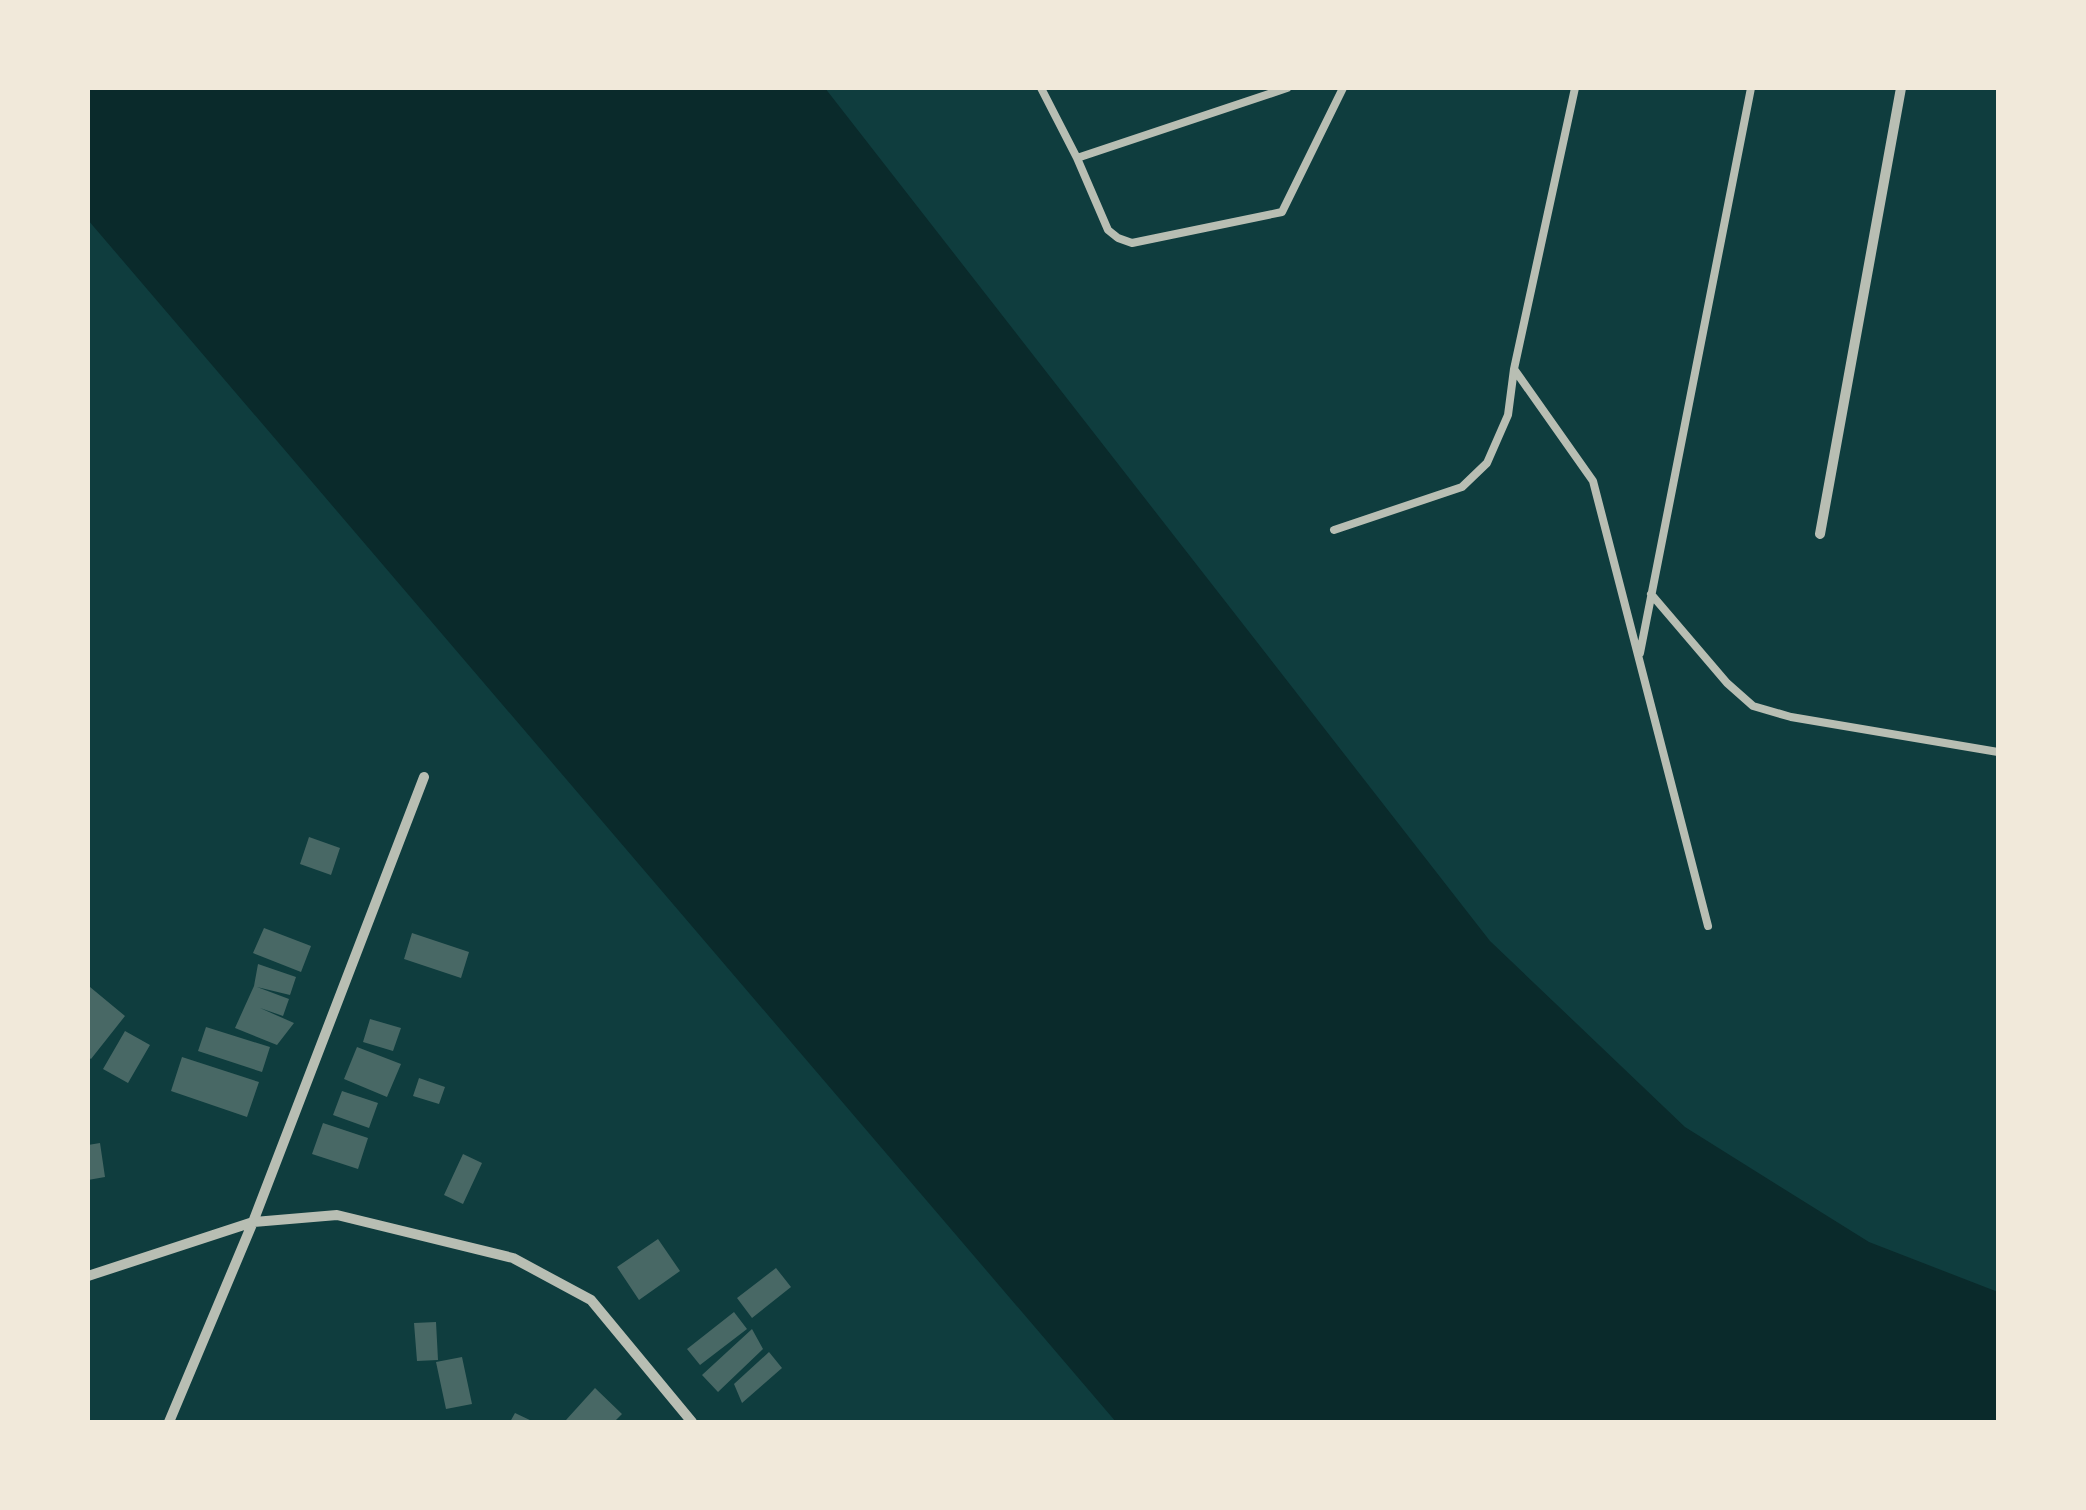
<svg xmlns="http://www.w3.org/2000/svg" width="2086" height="1510" viewBox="0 0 2086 1510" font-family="'Sofia Sans Condensed',sans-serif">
<rect width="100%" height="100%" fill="#0f3d3e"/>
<path fill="#0a2a2b" d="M88,88H825L1490,941L1685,1127L1869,1242L1998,1292V1422H1116L88,220Z"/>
<path fill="#486865" d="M309,837L340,848L331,875L300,864Z
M264,928L311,946L301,972L253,953Z
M412,933L469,952L461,978L404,959Z
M258,964L296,977L290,995L257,987L289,999L283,1016L260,1008L294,1023L277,1045L235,1028L254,986Z
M90,987L125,1016L91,1059L88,1057Z
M370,1019L401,1028L393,1051L363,1042Z
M206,1027L270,1047L262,1072L198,1051Z
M125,1031L150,1045L128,1083L103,1069Z
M357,1047L401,1064L387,1097L344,1079Z
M182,1057L259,1082L247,1117L171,1091Z
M419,1078L445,1087L439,1104L413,1096Z
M342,1091L378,1103L369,1128L333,1115Z
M323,1123L368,1138L358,1169L312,1154Z
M100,1143L105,1177L88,1180V1145Z
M463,1154L482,1163L463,1204L444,1195Z
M658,1239L680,1271L639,1300L617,1267Z
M776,1268L791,1287L752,1318L737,1298Z
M734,1312L747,1329L700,1365L687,1349Z
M436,1322L438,1360L417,1361L414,1323Z
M752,1329L763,1349L718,1392L702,1375Z
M769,1352L782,1368L742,1403L734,1384Z
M462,1357L472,1404L446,1409L436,1362Z
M595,1388L622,1414L614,1422H568L566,1420Z
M515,1413L534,1422H510Z"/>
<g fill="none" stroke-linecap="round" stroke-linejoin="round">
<path stroke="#b8beb3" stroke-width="8" d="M1041,88L1077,158
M1287,88L1077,158L1108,230L1118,238L1132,243L1282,212L1343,88
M1575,88L1514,369L1593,481L1708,926
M1334,530L1462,487L1487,463L1508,415L1514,369
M1651,594L1727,683L1753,706L1791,717L1998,752
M1640,653L1751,88"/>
<path stroke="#b8beb3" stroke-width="10" d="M1820,534L1901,88
M88,1276L253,1222L337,1215L513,1258L591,1300L692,1422
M169,1422L253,1222L424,777"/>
</g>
<rect width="2086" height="1510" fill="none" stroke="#f1e9da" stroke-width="180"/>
</svg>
